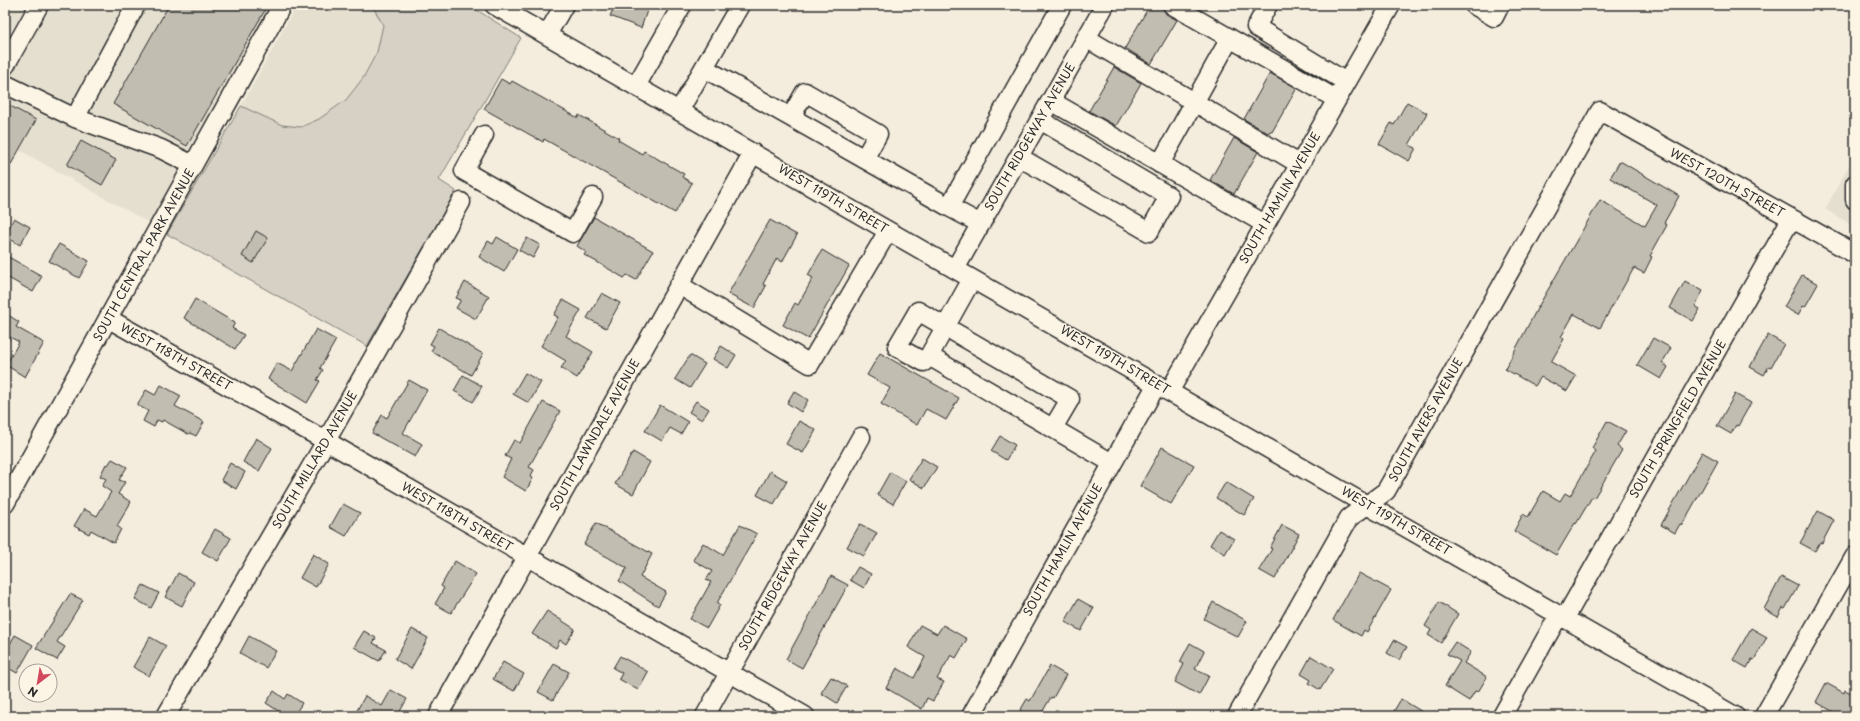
<svg xmlns="http://www.w3.org/2000/svg" width="1860" height="721" viewBox="0 0 1860 721" font-family="'Playpen Sans',sans-serif">
<rect width="100%" height="100%" fill="#f4edde"/>
<filter id="ink" filterUnits="userSpaceOnUse"><feTurbulence type="fractalNoise" baseFrequency=".025" numOctaves="2"/><feDisplacementMap in="SourceGraphic" scale="8" xChannelSelector="R" yChannelSelector="G"/><feConvolveMatrix kernelMatrix="1 2 1 2 8 2 1 2 1" color-interpolation-filters="sRGB"/></filter>
<g filter="url(#ink)">
<path fill="#e5dfd0" d="M5,5H272L151,224L5,142Z
M297,5H372L383,25L377,52L363,78L346,100L319,119L301,127L282,125L241,106Z
M1855,155V227L1825,209Z"/>
<path fill="#d6d1c4" stroke="#807e78" d="M372,5H469L521,38L439,180L456,191L367,346L167,234L241,106L282,125L301,127L319,119L346,100L363,78L377,52L383,25Z"/>
<path fill="#c2bdb1" stroke="#2b2b2b" d="M169,5H256L265,10L187,146L113,104Z
M615,5H649L641,28L610,16Z
M1150,5H1162L1166,14L1177,20L1151,64L1125,48Z
M1114,67L1141,83L1116,126L1089,111Z
M1270,73L1297,88L1272,132L1270,131L1268,133L1244,119Z
M501,79L510,84L512,81L578,118L579,115L619,138L618,140L642,154L644,151L684,174L682,177L692,183L675,213L544,139L543,142L484,109Z
M1407,102L1427,113L1409,145L1416,148L1409,161L1379,144L1391,123L1394,125Z
M5,103L36,120L5,175Z
M1234,138L1258,152L1234,194L1210,180Z
M81,141L116,160L102,185L67,165Z
M1620,161L1679,196L1664,223L1667,225L1650,256L1652,257L1644,273L1634,268L1600,328L1574,314L1561,337L1564,339L1551,362L1576,376L1567,391L1541,377L1535,386L1505,369L1538,307L1600,200L1645,226L1657,205L1610,178Z
M594,217L653,251L636,280L627,275L624,278L597,262L584,255L586,252L577,246Z
M14,218L30,227L20,245L5,236Z
M770,220L797,235L782,262L777,258L763,284L766,286L754,308L728,294Z
M256,231L268,238L253,263L242,256Z
M497,237L517,249L504,272L479,257L488,241L493,244Z
M527,238L540,245L533,258L519,250Z
M59,244L89,261L79,278L49,261Z
M822,250L849,266L808,339L783,325L795,303L798,305L813,278L808,275Z
M5,255L42,276L33,292L5,276Z
M1802,275L1818,284L1805,307L1803,306L1798,315L1784,307Z
M1685,281L1703,291L1695,306L1700,309L1693,321L1670,308Z
M465,282L489,296L476,319L456,308L461,300L456,298Z
M602,293L620,303L606,328L587,318Z
M195,299L235,323L232,328L244,335L235,349L184,318Z
M563,300L581,310L566,336L593,352L577,378L561,368L566,361L541,346L558,317L554,315Z
M5,313L19,322L16,327L44,343L25,377L6,365L19,342L10,337L5,346Z
M439,328L483,354L471,375L431,351L434,346L430,344Z
M316,329L336,340L320,368L323,370L317,380L320,381L307,403L268,379L277,363L292,371Z
M1768,335L1784,344L1771,367L1769,366L1764,375L1750,367Z
M1653,338L1671,348L1662,363L1668,367L1661,379L1637,365Z
M721,346L736,355L728,368L713,359Z
M880,353L959,398L946,420L926,409L917,425L881,404L890,388L867,375Z
M690,355L705,364L690,388L675,379Z
M525,373L541,382L529,403L513,394Z
M463,375L482,386L473,402L454,391Z
M409,380L427,390L403,433L422,444L415,457L372,433L382,415L387,418Z
M161,385L181,396L175,406L204,422L196,436L190,433L188,434L163,420L162,422L157,420L154,427L143,421L148,411L137,405L146,390L155,395Z
M794,391L808,400L801,412L787,403Z
M1735,394L1751,403L1738,426L1736,425L1731,434L1717,426Z
M696,401L709,409L702,420L689,412Z
M543,402L560,411L529,467L534,470L530,477L533,478L526,491L502,477L511,459L505,456L514,440L520,443Z
M660,405L688,422L681,434L670,428L662,441L645,431Z
M799,421L816,430L803,453L786,444Z
M1607,421L1626,431L1617,446L1622,450L1594,498L1592,497L1576,524L1575,523L1556,555L1514,531L1523,514L1528,517L1543,491L1560,501L1565,493L1570,496L1596,451L1592,448Z
M1000,436L1015,445L1006,460L991,451Z
M256,438L272,448L259,471L243,462Z
M1162,447L1194,465L1171,504L1140,486Z
M633,452L650,462L633,494L615,484Z
M1702,452L1718,461L1682,525L1680,524L1675,533L1661,525Z
M922,458L937,467L924,488L909,479Z
M112,459L127,467L119,480L125,482L118,494L131,502L117,526L121,529L114,543L91,530L89,534L74,526L84,509L97,516L111,492L102,486L106,479L100,476L106,464L108,465Z
M230,463L245,472L236,489L221,480Z
M770,471L787,481L774,504L757,495Z
M890,472L906,481L893,504L877,495Z
M1226,482L1254,499L1244,515L1216,498Z
M343,504L360,513L346,536L330,527Z
M1818,511L1834,520L1822,543L1820,542L1815,551L1800,543Z
M596,523L652,554L640,577L666,592L658,606L619,581L627,568L584,544Z
M860,524L877,533L864,556L847,547Z
M740,525L757,534L717,603L720,605L707,628L690,619L711,582L706,580L712,571L693,560L703,543L723,555Z
M1282,525L1299,534L1275,579L1259,570L1272,549L1270,548Z
M215,529L231,538L218,561L202,552Z
M1219,530L1234,539L1225,554L1210,545Z
M313,554L329,564L316,587L300,578Z
M455,561L476,574L451,613L435,604L444,588L441,586Z
M858,567L871,574L864,588L850,580Z
M178,573L194,582L182,606L165,597Z
M1359,573L1391,590L1367,632L1364,630L1361,636L1333,620Z
M831,576L848,585L802,668L786,659Z
M1781,577L1798,586L1785,609L1783,608L1778,617L1764,609Z
M143,585L159,593L151,608L135,599Z
M70,594L83,600L57,642L65,647L57,660L36,648Z
M1078,599L1094,608L1081,631L1065,622Z
M1213,602L1247,621L1238,637L1204,619Z
M1439,602L1458,614L1441,643L1428,635L1431,630L1425,626Z
M547,611L575,629L566,644L560,640L556,648L532,634Z
M920,625L937,634L943,625L967,639L956,658L951,655L937,679L944,682L933,701L927,698L922,709L886,688L897,668L914,678L925,657L908,647Z
M1751,628L1767,637L1754,660L1752,659L1747,668L1733,660Z
M412,629L428,638L411,669L395,659Z
M364,631L376,638L373,643L386,650L379,661L354,647Z
M15,635L33,645L17,673L5,666V653Z
M249,636L276,651L266,668L240,653Z
M150,637L166,646L149,676L133,667Z
M1394,640L1407,647L1399,660L1387,653Z
M1455,642L1471,652L1464,663L1487,677L1478,692L1475,691L1469,701L1445,686L1460,661L1447,654Z
M1190,643L1204,651L1195,669L1209,676L1199,695L1175,682L1184,664L1180,662Z
M620,656L648,672L638,690L619,679L622,673L613,668Z
M1311,656L1333,669L1320,690L1309,683L1311,680L1301,674Z
M503,662L524,674L514,691L493,679Z
M554,664L569,672L553,700L538,692Z
M1050,666L1066,675L1053,698L1051,697L1040,716H1017L1027,699L1030,701Z
M831,677L847,686L837,703L821,693Z
M1826,683L1844,693L1845,690L1855,695V715L1847,711L1844,716H1841L1816,702Z
M391,690L407,699L398,715L400,716H363L356,712L365,696L382,706Z
M274,691L285,699L288,694L302,703L294,716H286L266,703Z
M1401,699L1429,716H1391Z"/>
<g fill="none" stroke-linecap="round" stroke-linejoin="round">
<g stroke="#2b2b2b" stroke-width="21">
<path id="minor" d="M136,5L75,118L161,149L193,165
M494,5L1735,716
M1172,5L1336,99
M1268,5L1256,27L1346,82
M1474,5L1494,17L1500,5
M547,35L564,5
M1086,38L1299,164
M5,66L39,5
M704,68L949,207L1062,5
M5,84L75,118
M636,86L682,5
M1051,101L1265,224
M679,111L740,5
M791,117L805,92L878,134L864,159
M484,135L464,171L573,233L593,197
M1019,157L1149,232L1169,196L1040,120
M1160,164L1230,38
M1855,184V200
M949,207L981,224
M955,269L1105,5
M972,279L929,356L1112,463
M679,285L810,364L888,231
M109,319L326,441L805,716
M929,356L924,362L897,347L918,311L1070,399L1053,428
M1169,392L1391,5
M5,504L282,5
M1565,618L1791,219
M166,716L326,441L461,202
M438,716L753,153
M705,716L861,437
M971,716L1157,384
M1237,716L1349,518L1386,491L1600,111L1855,254
M1502,716L1559,615
M1764,716L1855,556"/>
</g>
<use href="#minor" stroke="#fcf5e5" stroke-width="18"/>
</g>
</g>
<g text-anchor="middle" stroke-width="3" stroke-linejoin="round" paint-order="stroke">
<g font-size="12" fill="#2b2b2b" stroke="#fcf5e5">
<text transform="translate(1030 137) rotate(-60)" y="4">SOUTH RIDGEWAY AVENUE</text>
<text transform="translate(1727 183) rotate(29)" y="4">WEST 120TH STREET</text>
<text transform="translate(1280 198) rotate(-60)" y="4">SOUTH HAMLIN AVENUE</text>
<text transform="translate(833 199) rotate(30)" y="4">WEST 119TH STREET</text>
<text transform="translate(144 255) rotate(-61)" y="4">SOUTH CENTRAL PARK AVENUE</text>
<text transform="translate(176 357) rotate(29)" y="4">WEST 118TH STREET</text>
<text transform="translate(1115 360) rotate(30)" y="4">WEST 119TH STREET</text>
<text transform="translate(1678 419) rotate(-60)" y="4">SOUTH SPRINGFIELD AVENUE</text>
<text transform="translate(1426 420) rotate(-61)" y="4">SOUTH AVERS AVENUE</text>
<text transform="translate(595 435) rotate(-61)" y="4">SOUTH LAWNDALE AVENUE</text>
<text transform="translate(315 460) rotate(-60)" y="4">SOUTH MILLARD AVENUE</text>
<text transform="translate(457 517) rotate(30)" y="4">WEST 118TH STREET</text>
<text transform="translate(1396 521) rotate(30)" y="4">WEST 119TH STREET</text>
<text transform="translate(1063 550) rotate(-61)" y="4">SOUTH HAMLIN AVENUE</text>
<text transform="translate(783 576) rotate(-61)" y="4">SOUTH RIDGEWAY AVENUE</text>
</g>
</g>
<rect width="1860" height="721" fill="none" stroke="#fcf5e5" stroke-width="20"/>
<rect x="10" y="10" width="1840" height="701" fill="none" stroke="#2b2b2b" stroke-width="1.5" filter="url(#ink)"/>
<g transform="translate(38 683) rotate(211)"><circle r="19" fill="#fcf5e5" stroke="#a8a49b"/>
<path d="M0-3L7 15L0 10L-7 15Z" fill="#d1495b"/>
<text y="-6" font-size="11" font-weight="bold" text-anchor="middle" fill="#2b2b2b">N</text>
</g>
</svg>
